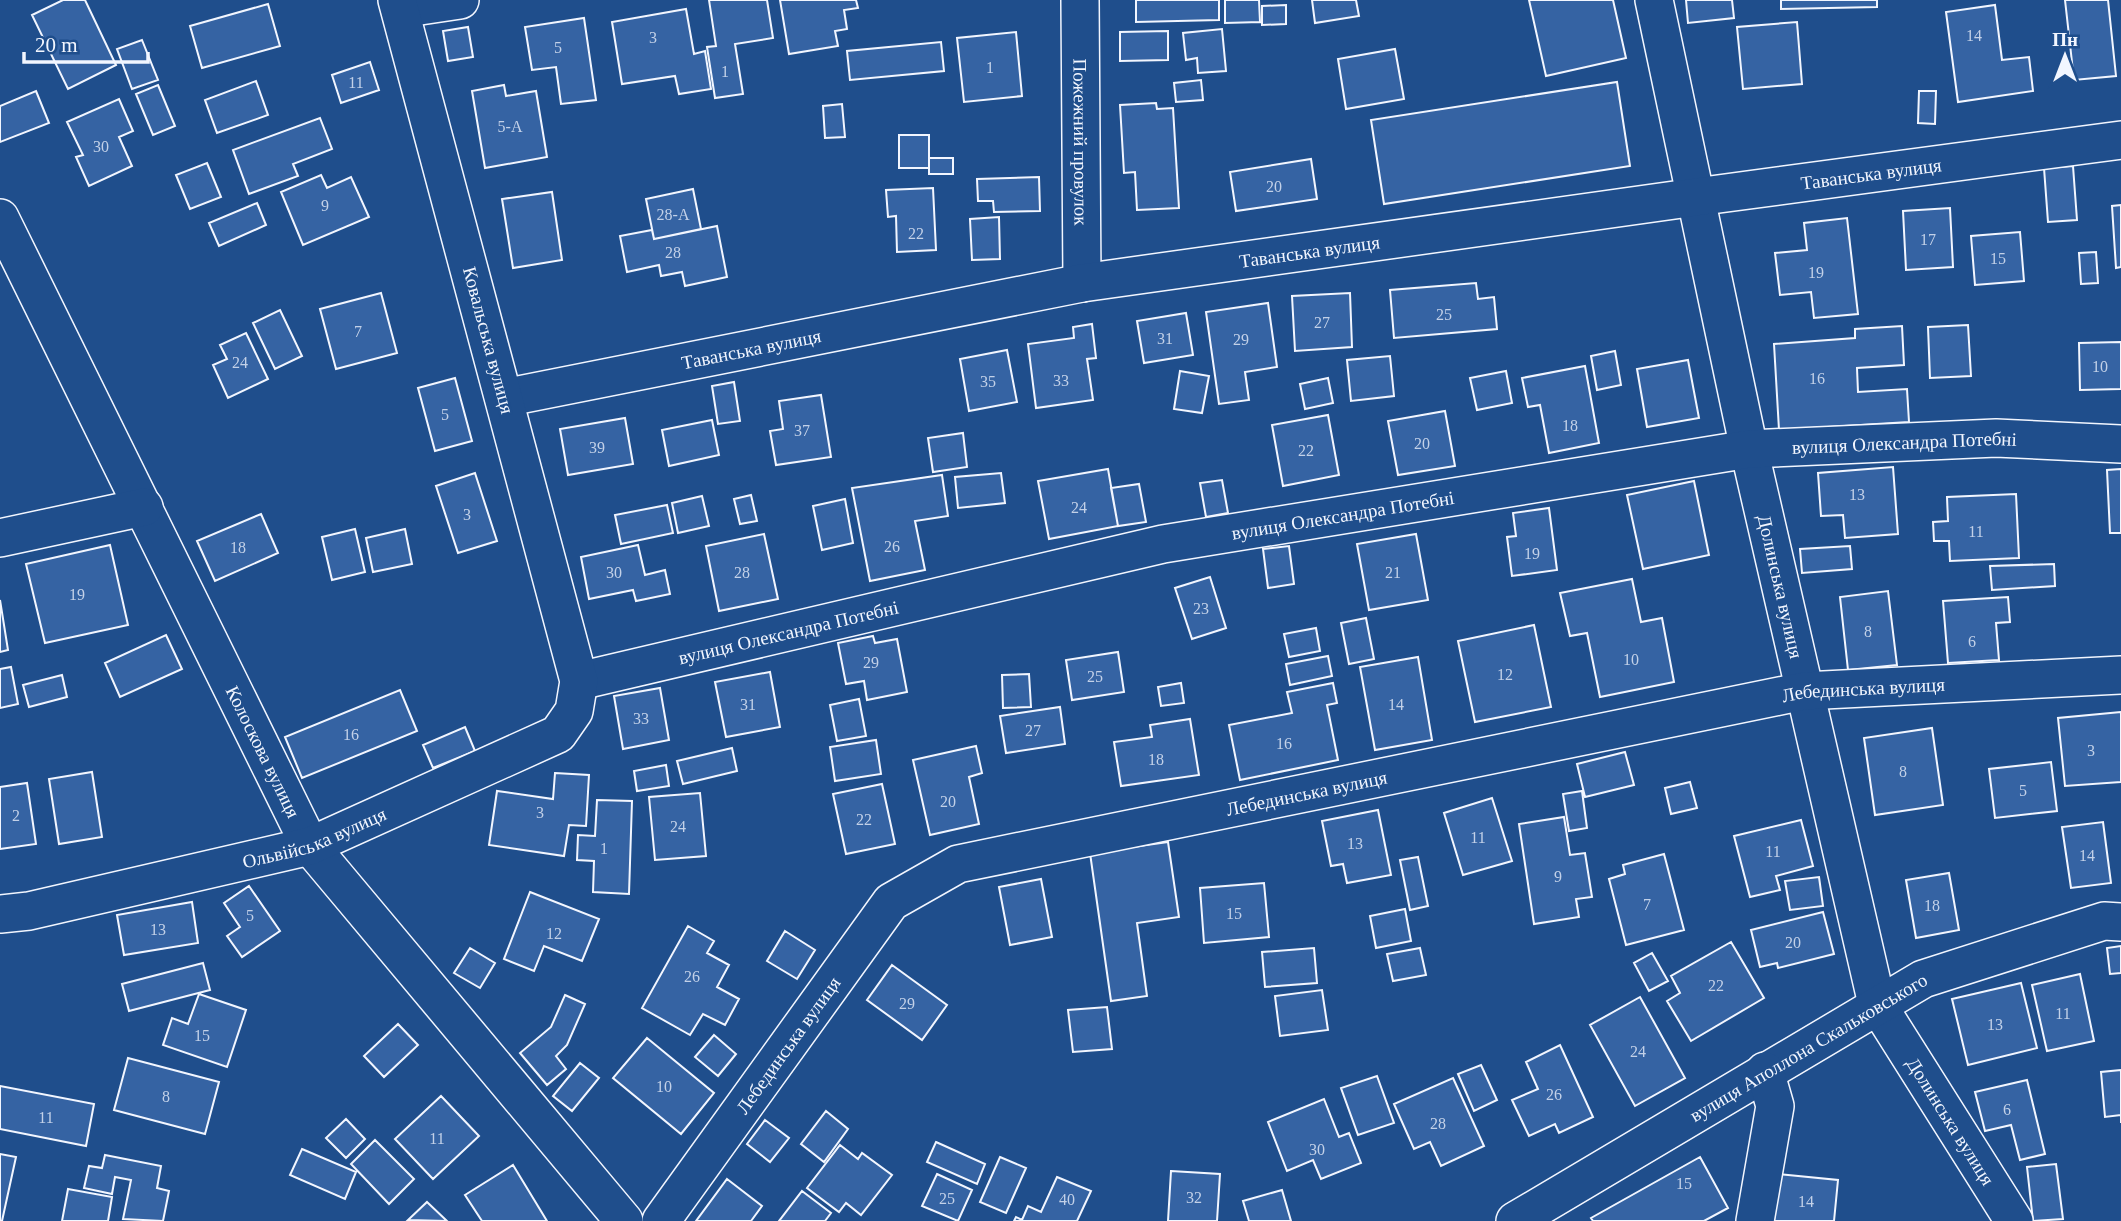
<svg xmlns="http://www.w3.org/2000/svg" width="2121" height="1221" viewBox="0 0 2121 1221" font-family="Georgia,serif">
<rect width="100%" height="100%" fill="#1f4e8c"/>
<path fill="#3563a3" stroke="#f2f6ff" stroke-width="2" d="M63,0H85L116,65L68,89L32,15Z
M709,0H767L773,38L735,44L743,94L715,98L707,47L716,46Z
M780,0H856L858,8L844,10L847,29L835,31L838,46L789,54Z
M1136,0H1219V20L1136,22Z
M1225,0H1259L1260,22L1225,23Z
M1312,0H1356L1359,16L1315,23Z
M1529,0H1613L1626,58L1546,76Z
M1686,0H1732L1734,18L1688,23Z
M1781,0H1877V7L1781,9Z
M2065,0H2108L2116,76L2074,80Z
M268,4L280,46L202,68L190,26Z
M1286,5V24L1262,25V6Z
M1995,5L2002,60L2029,57L2033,91L1958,102L1946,12Z
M686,9L694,54L705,51L711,89L679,94L675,76L622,84L612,22Z
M584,18L596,100L561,104L556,67L532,70L525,27Z
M1797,22L1802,84L1743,89L1737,27Z
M468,27L473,57L448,61L443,31Z
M1222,29L1226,71L1198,73L1197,58L1186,60L1183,33Z
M1168,31V60L1120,61V32Z
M1016,32L1022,96L964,102L957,38Z
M142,40L158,80L132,89L117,49Z
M941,42L944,71L850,80L847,51Z
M1395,49L1404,99L1346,109L1338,59Z
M370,62L379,90L341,103L332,75Z
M1201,80L1203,100L1176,102L1174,83Z
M256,81L268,115L217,133L205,100Z
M1617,82L1630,166L1384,204L1371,120Z
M158,85L175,126L153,135L136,94Z
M504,85L506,96L536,91L547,157L485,168L472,91Z
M36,91L49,123L0,142V106Z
M1919,91H1936L1935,124L1918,123Z
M119,99L133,131L119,137L132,166L89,186L76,157L83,155L67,122Z
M1156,103L1157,109L1173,108L1179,208L1137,210L1135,172L1124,173L1120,105Z
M842,104L845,137L825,138L823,106Z
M320,118L332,149L293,164L298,176L249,194L233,150Z
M899,135H929V168H899Z
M929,158H953V174H929Z
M1311,159L1317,199L1236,211L1230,172Z
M207,163L221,197L190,209L176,175Z
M2073,166L2077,220L2048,222L2044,168Z
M321,175L327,188L351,177L369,217L303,245L281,192Z
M1039,177L1040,211L994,212L993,201H978L977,179Z
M933,188L936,250L897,252L896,216L888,217L886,190Z
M693,189L701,229L654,239L646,199Z
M552,192L562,260L513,268L502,199Z
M257,203L266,225L219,246L209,223Z
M2121,205V267L2116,268L2112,206Z
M1950,208L1953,267L1906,270L1903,211Z
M999,217L1000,259L972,260L970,219Z
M1847,218L1858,314L1814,318L1811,292L1780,295L1775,253L1807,250L1804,223Z
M717,226L727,277L685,286L682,272L661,276L659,265L627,272L620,236L652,230L654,239Z
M2020,232L2024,281L1975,285L1971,236Z
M2096,252L2098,283L2081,284L2079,253Z
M1476,283L1478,299L1494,297L1497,329L1394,338L1390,290Z
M381,293L397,353L336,369L320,309Z
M1350,293L1352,347L1295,351L1292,296Z
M1268,303L1277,367L1245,372L1249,400L1219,404L1206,312Z
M280,310L302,356L275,369L253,323Z
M1186,313L1193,355L1144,363L1137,321Z
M1092,324L1096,358L1087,359L1093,400L1036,408L1028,344L1074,338L1073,327Z
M1968,325L1971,376L1930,378L1928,327Z
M1902,326L1904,365L1857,368L1858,392L1907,389L1909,422L1779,430L1774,344L1855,338V329Z
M246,333L268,379L228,398L213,365L227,359L220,345Z
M2121,342V389L2080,390L2079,343Z
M1007,350L1017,402L969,411L960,359Z
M1615,351L1621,385L1597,390L1591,356Z
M1390,356L1394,396L1351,401L1347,360Z
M1688,360L1699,418L1647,427L1637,369Z
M1585,366L1599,443L1549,453L1540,405L1528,407L1522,378Z
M1180,371L1209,376L1202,413L1174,409Z
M1506,371L1512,403L1477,410L1470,378Z
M455,378L472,441L435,451L418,388Z
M1328,378L1333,403L1305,409L1300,384Z
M734,382L740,421L718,424L712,386Z
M821,395L831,457L776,465L770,431L783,429L779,401Z
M1445,411L1455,466L1398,475L1388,421Z
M1328,415L1339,475L1283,486L1272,425Z
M625,418L633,464L568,475L560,429Z
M712,420L719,455L669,466L662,430Z
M963,433L967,467L933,472L928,438Z
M1893,467L1898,534L1845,538L1843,515L1821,516L1818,473Z
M1108,469L1118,526L1049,539L1038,481Z
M2121,469V533H2110L2107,470Z
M475,473L497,541L458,553L436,486Z
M1001,473L1005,503L958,508L955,477Z
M942,475L948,516L915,521L925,570L870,581L852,488Z
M1222,480L1228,513L1206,517L1200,483Z
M1694,481L1709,555L1643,569L1627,495Z
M1139,484L1146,522L1118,526L1111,488Z
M2016,494L2019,558L1950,561L1949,541H1934L1933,522L1948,521L1947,497Z
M751,495L757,521L740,524L734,499Z
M702,496L709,526L678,533L672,503Z
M845,499L853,543L822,550L813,506Z
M667,505L673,533L621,544L615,515Z
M1549,508L1557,570L1512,576L1507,537L1516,536L1513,513Z
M261,514L278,553L215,581L197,541Z
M355,529L365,572L332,580L322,537Z
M405,529L412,564L373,572L366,538Z
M764,534L778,599L719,611L706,546Z
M1416,534L1428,600L1369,610L1357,544Z
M110,545L128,625L45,643L26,564Z
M638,545L645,575L665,570L670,594L636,601L633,590L589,599L581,557Z
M1289,546L1294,584L1268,588L1263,549Z
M1850,546L1852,569L1802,573L1800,549Z
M2054,564L2055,586L1992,590L1990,566Z
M1210,577L1226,628L1192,639L1175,588Z
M1632,579L1641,622L1662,618L1674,682L1600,697L1587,633L1570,636L1560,593Z
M1888,591L1897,665L1848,670L1840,597Z
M2008,597L2010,622L1996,623L1999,660L1948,663L1943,601Z
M0,600L8,650L0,652Z
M1366,618L1374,659L1349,664L1341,623Z
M1534,625L1551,707L1475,722L1458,641Z
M1316,628L1320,651L1289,657L1284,634Z
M166,635L182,669L120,697L105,663Z
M873,636L875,643L897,639L907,692L867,700L864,681L846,684L838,643Z
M1118,652L1124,692L1072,700L1066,660Z
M1328,656L1332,676L1290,685L1286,664Z
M1418,657L1432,740L1375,750L1360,667Z
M11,667L18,704L0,708V669Z
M770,672L780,727L726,737L715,682Z
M1029,674L1031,707L1003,708L1002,675Z
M62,675L67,697L29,707L23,685Z
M1181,683L1184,703L1161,706L1158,687Z
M1333,683L1337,703L1327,705L1338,760L1240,780L1229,725L1292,713L1287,692Z
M660,688L669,740L623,749L614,696Z
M400,690L417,731L302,778L285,737Z
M859,699L866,736L837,741L830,705Z
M1060,707L1065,744L1006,753L1000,716Z
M2121,712V782L2065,786L2058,718Z
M1190,719L1199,775L1121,786L1114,742L1152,737L1150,725Z
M465,727L475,751L433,768L423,745Z
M1932,728L1943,805L1875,815L1864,738Z
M876,740L881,774L835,781L830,747Z
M976,746L982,773L969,777L979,824L930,835L913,760Z
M732,748L737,771L683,784L677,761Z
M1625,752L1634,785L1585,797L1577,764Z
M2051,762L2057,811L1995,818L1989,769Z
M666,765L669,786L637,791L634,771Z
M92,772L102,837L59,844L49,779Z
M555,773L589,775L586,826L569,825L564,856L489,845L497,791L553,799Z
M1690,782L1697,808L1671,814L1665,788Z
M27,783L36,844L0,849V787Z
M882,784L895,844L846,854L833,794Z
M1582,791L1587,828L1569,831L1563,794Z
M700,793L706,856L655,860L649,797Z
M1492,798L1512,861L1463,875L1444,813Z
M597,800L632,801L629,894L593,892L594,861L577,860L578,835L595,836Z
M1378,810L1391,875L1347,883L1343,864L1331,866L1322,821Z
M1564,817L1570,855L1585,853L1592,897L1576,899L1579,917L1534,924L1519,824Z
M1801,820L1813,866L1776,876L1780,890L1750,897L1734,836Z
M2103,822L2111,883L2071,888L2062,827Z
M1168,842L1179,917L1137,923L1147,996L1111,1001L1090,853Z
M1664,854L1684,930L1626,945L1609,879L1625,874L1623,865Z
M1418,857L1428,906L1410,910L1400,860Z
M1949,873L1959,930L1916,938L1906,880Z
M1819,877L1823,906L1790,910L1785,881Z
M1041,879L1052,937L1010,945L999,887Z
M1264,883L1269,937L1204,943L1200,888Z
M249,886L280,931L242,957L227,936L240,927L224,903Z
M530,892L599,919L582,961L544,946L534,971L504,959Z
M192,902L198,943L124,955L117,915Z
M1405,909L1411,941L1376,948L1370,916Z
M1823,912L1834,954L1778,968L1777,963L1760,967L1751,930Z
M688,926L714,941L707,953L729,965L717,987L739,999L725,1025L703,1014L690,1035L642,1008Z
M785,931L815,950L797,979L767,961Z
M1731,942L1764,998L1691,1041L1667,1001L1680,993L1671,976Z
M2121,946V973L2110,974L2107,948Z
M470,948L495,963L480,988L454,973Z
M1314,948L1317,983L1265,987L1262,952Z
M1420,948L1426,975L1393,981L1387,954Z
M1652,953L1668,981L1649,991L1634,963Z
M203,963L210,990L129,1011L122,984Z
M892,965L947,1005L922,1040L867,1000Z
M2080,974L2094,1041L2047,1051L2032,985Z
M2021,983L2037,1048L1968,1065L1952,999Z
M1322,990L1328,1030L1280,1036L1275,996Z
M199,994L246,1010L227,1067L163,1045L172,1018L188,1024Z
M565,995L585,1004L567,1045L556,1056L566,1069L547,1085L520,1053L551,1027Z
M1640,997L1685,1078L1635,1106L1590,1025Z
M1107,1007L1112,1049L1073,1052L1068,1010Z
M398,1024L418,1045L384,1077L364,1056Z
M714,1035L736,1054L718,1076L695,1057Z
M647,1038L714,1093L681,1134L613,1078Z
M1560,1045L1593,1117L1559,1133L1555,1124L1529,1136L1512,1100L1538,1089L1526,1062Z
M128,1058L219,1082L205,1134L114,1110Z
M580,1063L599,1078L572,1111L553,1096Z
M1481,1065L1497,1100L1474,1111L1458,1074Z
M2121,1070V1123V1115L2105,1117L2101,1072Z
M1377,1076L1394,1123L1358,1135L1341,1088Z
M1453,1078L1484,1146L1441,1166L1430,1142L1414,1149L1394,1104Z
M2027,1080L2045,1154L2020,1160L2011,1125L1985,1131L1975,1092Z
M0,1086L94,1104L86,1146L0,1129Z
M441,1096L479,1136L433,1179L395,1139Z
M1324,1099L1339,1137L1349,1133L1361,1163L1321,1179L1313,1160L1287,1171L1268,1122Z
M826,1111L848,1129L824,1162L801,1144Z
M346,1119L365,1139L346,1158L326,1138Z
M765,1120L789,1138L770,1162L747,1144Z
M375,1140L414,1179L389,1204L351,1164Z
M936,1142L985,1164L977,1184L927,1162Z
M840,1145L858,1159L862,1153L892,1175L861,1215L846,1203L839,1212L807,1188Z
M302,1149L356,1172L345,1199L290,1175Z
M0,1154L16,1157L2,1221H0Z
M105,1155L161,1166L157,1188L169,1191L163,1221L123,1219L131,1180L115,1177L112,1194L84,1188L89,1166L102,1168Z
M1000,1157L1026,1168L1006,1213L980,1202Z
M1700,1157L1728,1208L1704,1221H1593L1591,1218Z
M2056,1164L2063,1219L2033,1221L2027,1167Z
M513,1165L547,1221H482L465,1195Z
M1171,1171L1220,1174L1217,1221H1168Z
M937,1174L972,1190L958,1221L922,1206Z
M1778,1174L1838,1180L1834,1221H1774Z
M1057,1177L1091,1191L1077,1221H1014L1016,1217L1022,1220L1028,1206L1041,1212Z
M727,1179L762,1206L751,1221H696Z
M68,1189L112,1197L108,1221H62Z
M1282,1190L1291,1221H1249L1243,1201Z
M802,1191L831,1213L825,1221H779Z
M427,1202L447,1221L408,1220Z"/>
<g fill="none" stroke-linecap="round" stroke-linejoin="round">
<g stroke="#f2f6ff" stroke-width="40">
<g id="minor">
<path id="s1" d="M1080,0L1082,283"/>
<path id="s2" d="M1654,0L1749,449L1877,1004L2014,1221"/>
<path d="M400,9L460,0"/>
<path id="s3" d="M0,218L310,846L624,1221"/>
<path id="s4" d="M504,398L1082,283L1696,197L2121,140"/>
<path d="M0,538L144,507"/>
<path id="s5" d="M579,681L1163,544L1749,449L1996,438L2121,444"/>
<path id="s6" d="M0,914L29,911L310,846L558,734L574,711L579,681L397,0"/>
<path id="s7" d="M661,1221L891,902L958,864L1804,691L2121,675"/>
<path id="s8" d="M1515,1221L1923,979L2104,921L2121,922"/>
<path d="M1755,1221L1775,1106L1765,1071"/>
</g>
</g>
<use href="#minor" stroke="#1f4e8c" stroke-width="37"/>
</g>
<g text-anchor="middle" stroke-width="5" stroke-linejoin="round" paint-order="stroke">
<g font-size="16" fill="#c3d1e8">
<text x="1974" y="41">14</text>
<text x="653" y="43">3</text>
<text x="558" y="53">5</text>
<text x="990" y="73">1</text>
<text x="725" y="77">1</text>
<text x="356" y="88">11</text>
<text x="510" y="132">5-А</text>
<text x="101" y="152">30</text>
<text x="1274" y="192">20</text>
<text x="325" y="211">9</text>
<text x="673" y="220">28-А</text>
<text x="916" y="239">22</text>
<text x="1928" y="245">17</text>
<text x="673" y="258">28</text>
<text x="1998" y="264">15</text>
<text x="1816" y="278">19</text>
<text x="1444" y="320">25</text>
<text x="1322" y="328">27</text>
<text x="358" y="337">7</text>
<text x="1165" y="344">31</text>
<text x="1241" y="345">29</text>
<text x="240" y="368">24</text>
<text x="2100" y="372">10</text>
<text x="1817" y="384">16</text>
<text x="1061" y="386">33</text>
<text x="988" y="387">35</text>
<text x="445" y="420">5</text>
<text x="1570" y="431">18</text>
<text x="802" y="436">37</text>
<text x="1422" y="449">20</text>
<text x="597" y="453">39</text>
<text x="1306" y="456">22</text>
<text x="1857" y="500">13</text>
<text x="1079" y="513">24</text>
<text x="467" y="520">3</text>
<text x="1976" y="537">11</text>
<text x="892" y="552">26</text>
<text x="238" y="553">18</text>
<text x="1532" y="559">19</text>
<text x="614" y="578">30</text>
<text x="742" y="578">28</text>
<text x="1393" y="578">21</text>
<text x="77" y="600">19</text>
<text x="1201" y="614">23</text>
<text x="1868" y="637">8</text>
<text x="1972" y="647">6</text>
<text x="1631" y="665">10</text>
<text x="871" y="668">29</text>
<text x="1505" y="680">12</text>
<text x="1095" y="682">25</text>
<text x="748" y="710">31</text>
<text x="1396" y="710">14</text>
<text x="641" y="724">33</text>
<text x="1033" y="736">27</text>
<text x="351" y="740">16</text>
<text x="1284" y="749">16</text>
<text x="2091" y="756">3</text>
<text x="1156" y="765">18</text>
<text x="1903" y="777">8</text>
<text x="2023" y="796">5</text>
<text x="948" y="807">20</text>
<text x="540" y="818">3</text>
<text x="16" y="821">2</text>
<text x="864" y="825">22</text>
<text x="678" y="832">24</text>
<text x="1478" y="843">11</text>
<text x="1355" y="849">13</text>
<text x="604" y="854">1</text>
<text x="1773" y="857">11</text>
<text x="2087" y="861">14</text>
<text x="1558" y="882">9</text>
<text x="1647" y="910">7</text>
<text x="1932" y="911">18</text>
<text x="1234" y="919">15</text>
<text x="250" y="921">5</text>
<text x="158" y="935">13</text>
<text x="554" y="939">12</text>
<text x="1793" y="948">20</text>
<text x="692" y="982">26</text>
<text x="1716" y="991">22</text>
<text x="907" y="1009">29</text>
<text x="2063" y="1019">11</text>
<text x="1995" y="1030">13</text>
<text x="202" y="1041">15</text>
<text x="1638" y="1057">24</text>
<text x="664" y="1092">10</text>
<text x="1554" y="1100">26</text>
<text x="166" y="1102">8</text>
<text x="2007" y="1115">6</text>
<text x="46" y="1123">11</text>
<text x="1438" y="1129">28</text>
<text x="437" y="1144">11</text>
<text x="1317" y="1155">30</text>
<text x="1684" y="1189">15</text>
<text x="1194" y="1203">32</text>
<text x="947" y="1204">25</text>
<text x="1067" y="1205">40</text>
<text x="1806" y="1207">14</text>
</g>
<g font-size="19" fill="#f2f6ff" stroke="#1f4e8c">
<text dy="7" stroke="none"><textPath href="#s1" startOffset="142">Пожежний провулок</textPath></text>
<text dy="7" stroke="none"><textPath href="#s4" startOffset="1386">Таванська вулиця</textPath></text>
<text dy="7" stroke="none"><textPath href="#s4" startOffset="819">Таванська вулиця</textPath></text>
<text transform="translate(489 340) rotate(75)" y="7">Ковальська вулиця</text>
<text dy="7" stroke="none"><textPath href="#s4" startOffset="252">Таванська вулиця</textPath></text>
<text dy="7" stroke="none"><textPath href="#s5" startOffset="1349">вулиця Олександра Потебні</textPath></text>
<text dy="7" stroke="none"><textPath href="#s5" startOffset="782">вулиця Олександра Потебні</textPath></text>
<text dy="7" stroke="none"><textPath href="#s2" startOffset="600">Долинська вулиця</textPath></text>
<text dy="7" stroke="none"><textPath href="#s5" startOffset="215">вулиця Олександра Потебні</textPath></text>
<text dy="7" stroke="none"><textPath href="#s7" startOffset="1393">Лебединська вулиця</textPath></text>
<text dy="7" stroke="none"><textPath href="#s3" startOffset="595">Колоскова вулиця</textPath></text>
<text dy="7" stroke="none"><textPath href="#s7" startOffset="826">Лебединська вулиця</textPath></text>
<text dy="7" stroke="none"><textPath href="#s6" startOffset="324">Ольвійська вулиця</textPath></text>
<text dy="7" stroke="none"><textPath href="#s7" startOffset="217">Лебединська вулиця</textPath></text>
<text dy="7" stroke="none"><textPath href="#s8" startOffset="341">вулиця Аполлона Скальковського</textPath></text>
<text dy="7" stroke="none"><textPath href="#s2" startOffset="1167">Долинська вулиця</textPath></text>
</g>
</g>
<g transform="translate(2065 56)" stroke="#1f4e8c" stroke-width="5" paint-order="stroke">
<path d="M0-5L12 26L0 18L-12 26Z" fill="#f2f6ff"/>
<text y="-10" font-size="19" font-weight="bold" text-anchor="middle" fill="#f2f6ff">Пн</text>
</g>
<path d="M24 52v10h124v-10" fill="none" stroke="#f2f6ff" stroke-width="3.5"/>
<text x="35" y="52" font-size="21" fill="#f2f6ff" stroke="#1f4e8c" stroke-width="5" paint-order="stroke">20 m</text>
</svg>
